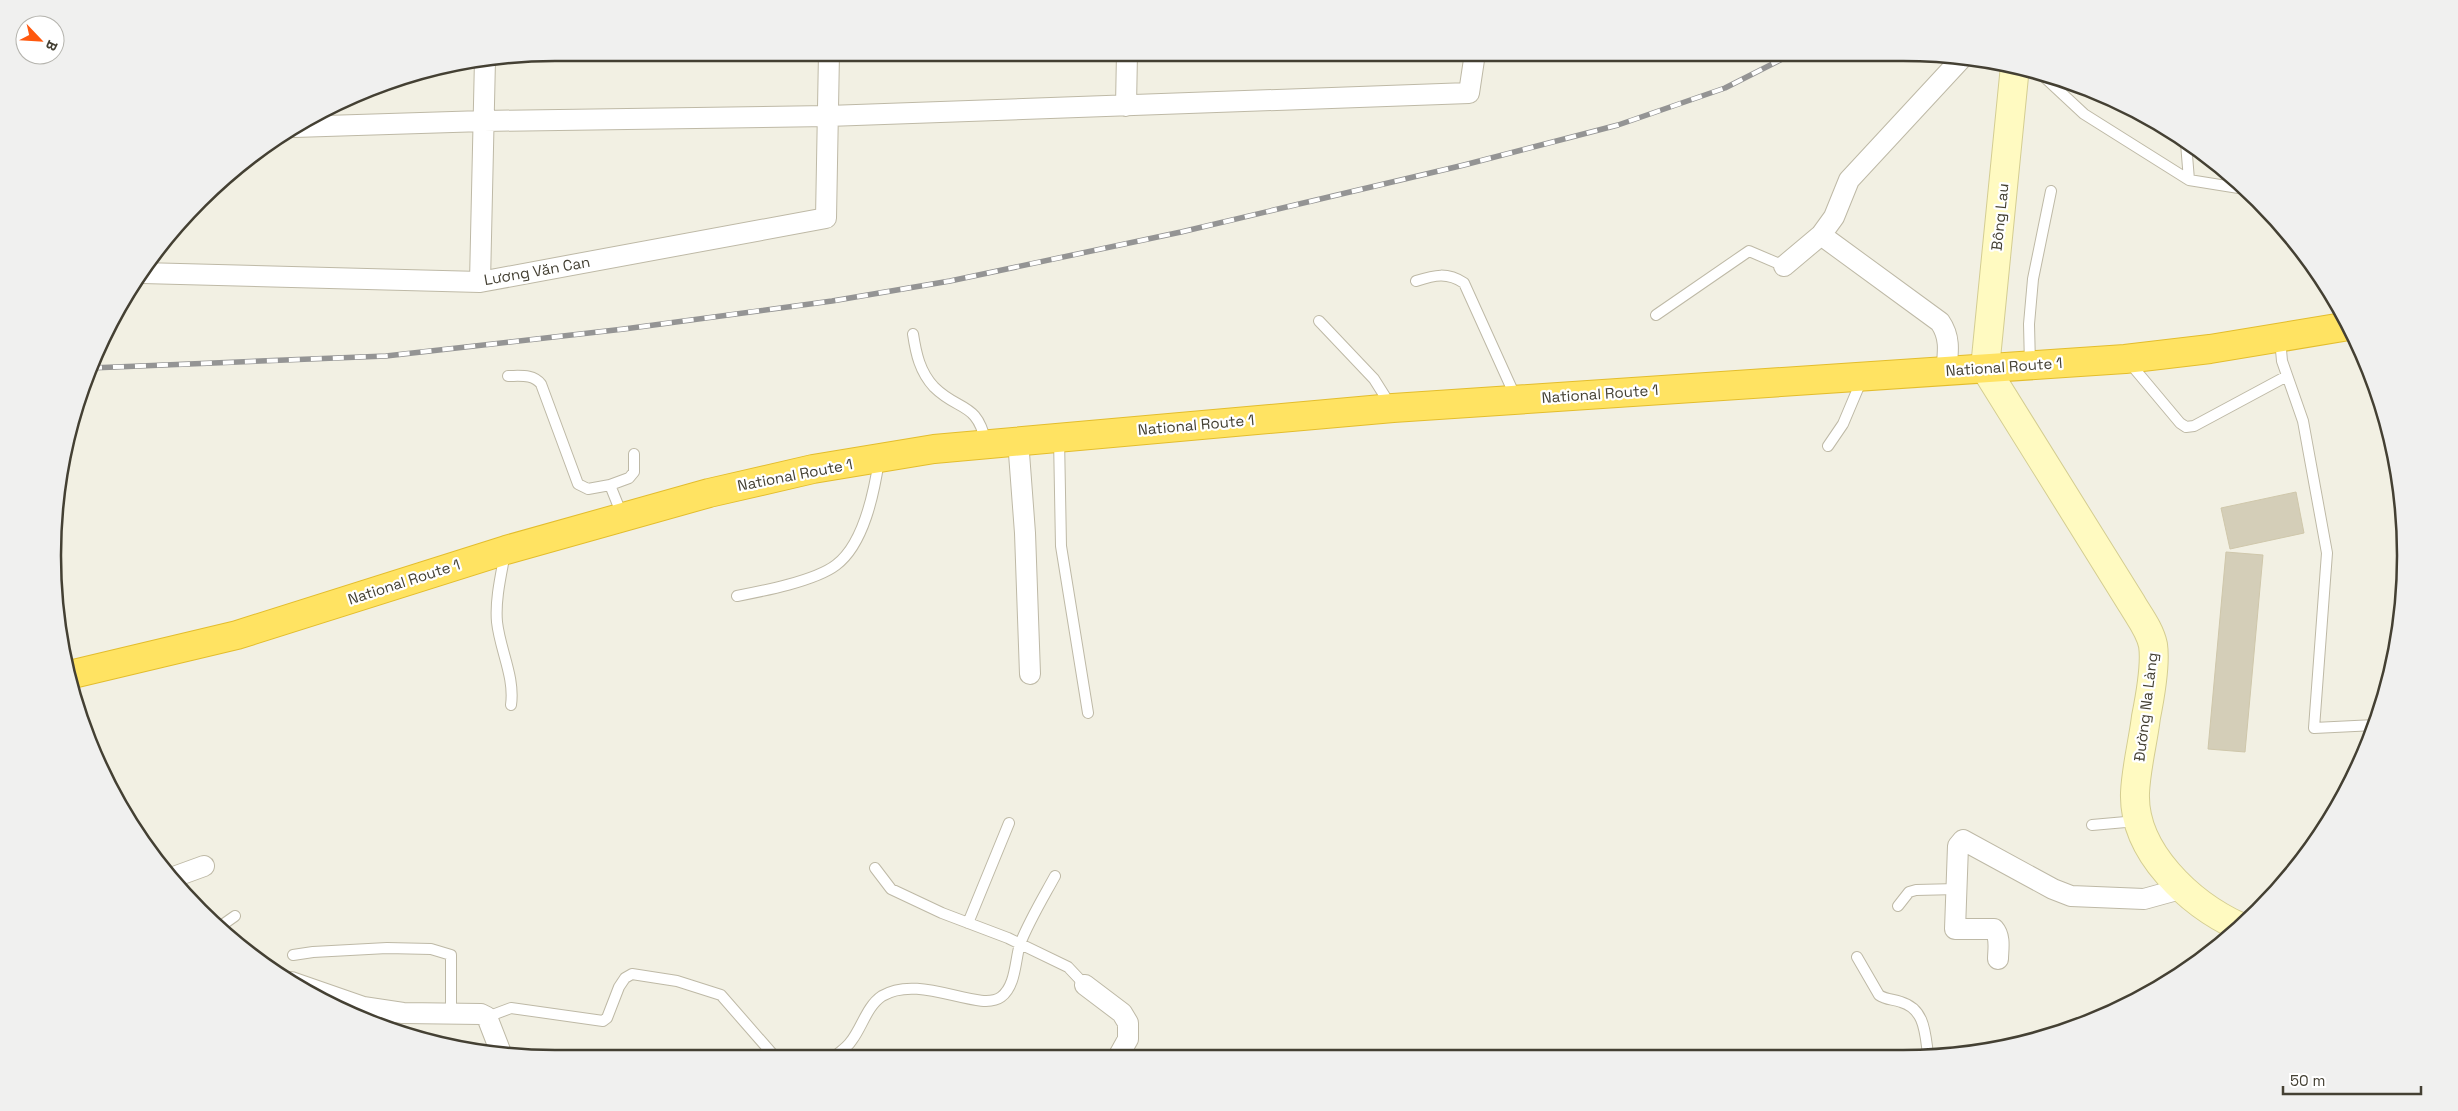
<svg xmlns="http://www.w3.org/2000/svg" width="2458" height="1111" viewBox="0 0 2458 1111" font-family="'Space Grotesk',sans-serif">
<rect width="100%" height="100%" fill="#f2f0e3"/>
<path fill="#d4ceb8" stroke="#cfc7ab" d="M2296,492L2304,533L2230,549L2221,508Z
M2226,552L2263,555L2245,752L2208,749Z"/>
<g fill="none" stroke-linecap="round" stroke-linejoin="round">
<g stroke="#beb9a6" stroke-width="12">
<path id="lane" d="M2040,73L2084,114L2189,180L2245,189
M2186,143L2189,180
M1416,281C1435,275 1447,272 1464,283L1516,398
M1656,315L1749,251L1784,266
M1319,321L1374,379L1391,406
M913,334C916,354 920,372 934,387C959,412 977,401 986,443
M2280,339L2282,361L2303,421L2327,553L2314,728L2375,725
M2128,361L2180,423L2186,427L2194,426L2287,376
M2030,365L2029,324L2033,279L2051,191
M508,376C521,376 533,374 541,384L578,484L588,489L610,485L622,515
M1059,438L1061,546L1088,713
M1828,446L1843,424L1862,379
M610,485L629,478L634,472V454
M505,553C501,575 495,600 497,622C500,650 515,677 511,705
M737,596C763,591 815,581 836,565C864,544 874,493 879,460
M2092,825L2137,821
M875,868L891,889L942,913L1008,938L1068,967L1085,985
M1898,906L1909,892L1916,890L1957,889
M968,923L1009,823
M218,928L235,916
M293,955L313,952L387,948L431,949L451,955V1014
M1857,957L1879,995C1886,1000 1893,999 1901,1002C1925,1009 1925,1033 1928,1054
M487,1017L511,1008L603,1021L607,1018L619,987L625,978L632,974L677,981L721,995L776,1058
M832,1058C840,1052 847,1048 852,1040C862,1027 867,1006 882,996C920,973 979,1013 1001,997C1016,986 1015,960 1020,944C1029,921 1043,898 1055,876"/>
</g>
<g stroke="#beb9a6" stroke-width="22">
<path id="street" d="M1126,106L1127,53
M294,127L484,121L828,116L1469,93L1475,53
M1821,235L1940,322C1951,338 1948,353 1946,372
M1784,266L1821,235L1834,217L1849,180L1962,58
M142,273L480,282L826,218L829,53
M480,282L485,59
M1018,440L1025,533L1030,674
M171,878L204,866
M1998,959C1998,950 2001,937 1994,929H1955L1958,846L1963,840L2053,889L2071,896L2144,899L2184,888
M291,982L363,1007L403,1013L481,1014L487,1017L501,1053
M1085,985L1122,1013L1128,1023V1039L1118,1057"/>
</g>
<g stroke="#d4cd91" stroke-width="30">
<path id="secondary" d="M2015,66L1985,368L2132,604C2139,616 2150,630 2153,645C2156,665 2150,697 2146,717C2143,742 2136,768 2135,793C2133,852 2190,904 2240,927"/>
</g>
<g stroke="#e3bd2d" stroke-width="30">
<path id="highway" d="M69,675L237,635L506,550L709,493L813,469L934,449L1393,408L2125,359L2210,349L2349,326"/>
</g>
<use href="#lane" stroke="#fff" stroke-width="10"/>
<use href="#street" stroke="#fff" stroke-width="20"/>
<use href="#secondary" stroke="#fffac1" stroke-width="28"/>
<use href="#highway" stroke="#ffe362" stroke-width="28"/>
<g stroke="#949494" stroke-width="5.5">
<path id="rail" d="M91,368L386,356L624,329L832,301L950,281L1181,232L1464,165L1618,125L1725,88L1794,53"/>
</g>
<use href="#rail" stroke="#fff" stroke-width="4" stroke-dasharray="11" stroke-linecap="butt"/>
</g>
<g text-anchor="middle" stroke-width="4.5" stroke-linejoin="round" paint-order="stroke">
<g font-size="15" fill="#444033" stroke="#fff">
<text transform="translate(2000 217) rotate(-84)" y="5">Bông Lau</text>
<text transform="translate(537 271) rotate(-10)" y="5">Lương Văn Can</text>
<text transform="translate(2004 367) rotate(-4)" y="5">National Route 1</text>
<text transform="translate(1600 394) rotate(-4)" y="5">National Route 1</text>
<text transform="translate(1196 425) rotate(-5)" y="5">National Route 1</text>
<text transform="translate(795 475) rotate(-11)" y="5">National Route 1</text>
<text transform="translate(404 582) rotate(-18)" y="5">National Route 1</text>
<text transform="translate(2146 707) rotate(-83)" y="5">Đường Na Làng</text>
</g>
</g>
<path d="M0 0H2458V1111H0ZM555 61H1903A494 494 0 0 1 2397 555V556A494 494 0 0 1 1903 1050H555A494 494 0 0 1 61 556V555A494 494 0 0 1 555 61Z" fill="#f0f0ef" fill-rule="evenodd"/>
<path fill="none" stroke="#444033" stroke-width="2.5" d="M555 61H1903A494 494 0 0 1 2397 555V556A494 494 0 0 1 1903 1050H555A494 494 0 0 1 61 556V555A494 494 0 0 1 555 61Z"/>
<g transform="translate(40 40) rotate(115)"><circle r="24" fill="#ffffff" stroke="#b4b3ad"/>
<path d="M0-4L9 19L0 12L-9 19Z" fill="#ff580e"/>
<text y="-8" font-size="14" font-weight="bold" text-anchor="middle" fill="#444033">B</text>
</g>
<path d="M2283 1086v8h138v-8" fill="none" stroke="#444033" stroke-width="2.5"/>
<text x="2290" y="1086" font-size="15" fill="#444033" stroke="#ffffff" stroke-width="4" paint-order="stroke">50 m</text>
</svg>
